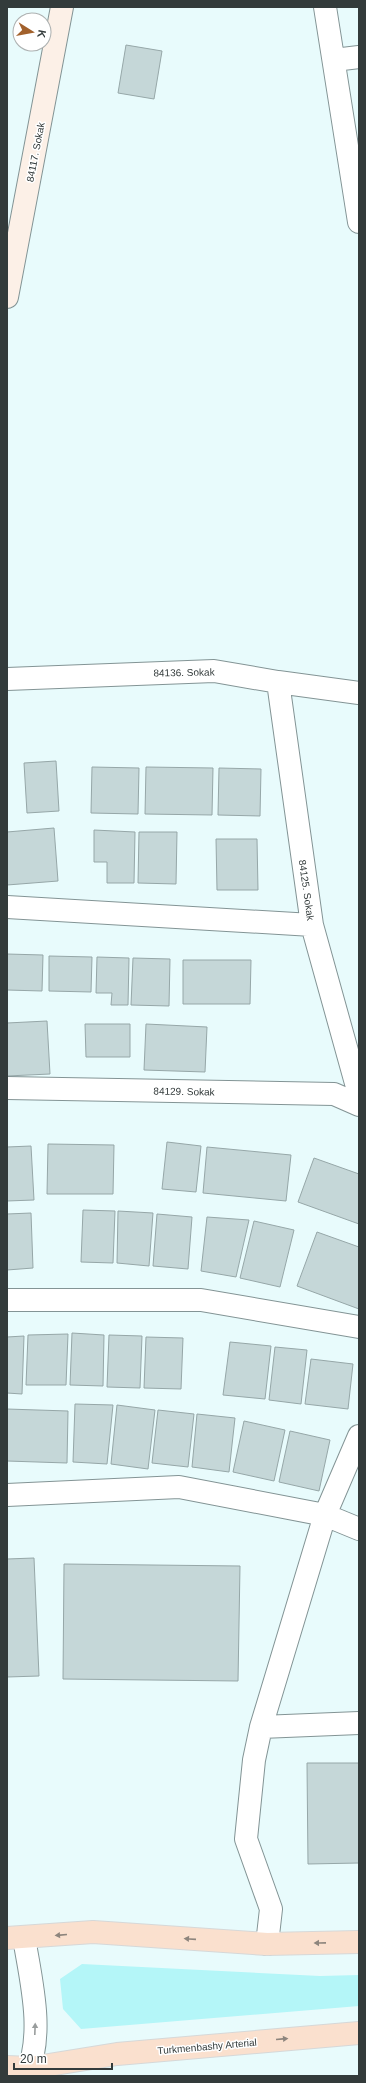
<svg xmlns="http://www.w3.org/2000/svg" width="366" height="2083" viewBox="0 0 366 2083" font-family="Helvetica,sans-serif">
<rect width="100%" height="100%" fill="#e8fbfc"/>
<path fill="#b4f6f8" d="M82,1964L320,1976L359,1975V2006L81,2029L63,2009L60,1979Z"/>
<path fill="#c5d7d8" stroke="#96a7a8" d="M126,45L162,51L154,99L118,93Z
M56,761L59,811L27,813L24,763Z
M92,767L139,768L138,814L91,813Z
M146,767L213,768L212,815L145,814Z
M219,768L261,769L260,816L218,815Z
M54,828L58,881L7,885V832Z
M94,830L135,832L134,883H107V862H94Z
M139,832H177L176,884L138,883Z
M216,839H257L258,890H217Z
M7,954L43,955L42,991L7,990Z
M49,956L92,957L91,992L49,991Z
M97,957L129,958L128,1005H111L112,993H96Z
M133,958L170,959L169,1006L131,1005Z
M183,960H251L250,1004H183Z
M47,1021L50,1074L7,1076V1023Z
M85,1024H130V1057H86Z
M146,1024L207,1027L205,1072L144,1070Z
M167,1142L201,1146L196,1192L162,1189Z
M48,1144L114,1145L113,1194H47Z
M31,1146L34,1200L7,1201V1147Z
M207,1147L291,1155L286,1201L203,1193Z
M314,1158L359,1174V1224L298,1202Z
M83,1210L115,1211L113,1263L81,1262Z
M118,1211L153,1213L149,1266L117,1263Z
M31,1213L33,1268L7,1270V1214Z
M157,1214L192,1217L188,1269L153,1266Z
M207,1217L249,1220L236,1277L201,1271Z
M254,1221L294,1230L280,1287L240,1278Z
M317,1232L359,1247V1309L297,1286Z
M72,1333L104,1335L103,1386L70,1385Z
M68,1334L66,1385H26L28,1335Z
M109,1335L142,1336L140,1388L107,1387Z
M24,1336L22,1394L7,1393V1337Z
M146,1337L183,1338L181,1389L144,1388Z
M230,1342L271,1346L265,1399L223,1395Z
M275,1347L307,1350L301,1404L269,1400Z
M311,1359L353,1364L348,1409L305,1404Z
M75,1404L113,1405L107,1464L73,1462Z
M117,1405L155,1410L148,1469L111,1464Z
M7,1409L68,1411L67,1463L7,1461Z
M158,1410L194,1414L188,1467L152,1463Z
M197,1414L235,1418L229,1472L192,1467Z
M244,1421L285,1430L274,1481L233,1472Z
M290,1431L330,1440L319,1491L279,1482Z
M34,1558L39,1676L7,1677V1559Z
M64,1564L240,1566L238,1681L63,1679Z
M307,1763H359V1863L308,1864Z"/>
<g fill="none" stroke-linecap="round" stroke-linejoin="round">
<g stroke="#839495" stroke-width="24">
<path id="street" d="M325,7L359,222
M334,60L359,57
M7,679L214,671L278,682L359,693
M278,682L312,925L359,1094
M7,907L312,925
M7,1088L334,1094L359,1105
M7,1300H201L359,1327
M7,1495L179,1487L325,1515L359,1529
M261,1727L359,1723
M24,1938C31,1981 45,2034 26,2076
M267,1944L271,1909L246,1839L254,1760L261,1727L325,1515L359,1436"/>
</g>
<g stroke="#839495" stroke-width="24">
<path id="secondary" d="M7,297L62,7"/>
</g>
<g stroke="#d6d8d8" stroke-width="24">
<path id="primary" d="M7,1938L93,1932L267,1944L359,1942
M7,2067L30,2068L117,2054L359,2033"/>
</g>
<use href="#street" stroke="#fff" stroke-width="22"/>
<use href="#secondary" stroke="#fcf0e7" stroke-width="22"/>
<use href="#primary" stroke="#fae0ce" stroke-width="22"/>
</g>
<defs><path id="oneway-solid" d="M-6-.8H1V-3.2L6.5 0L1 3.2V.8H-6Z"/></defs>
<g fill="#8d857d">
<use href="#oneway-solid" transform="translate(61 1935) rotate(175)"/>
<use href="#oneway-solid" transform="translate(190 1939) rotate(-176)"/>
<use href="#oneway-solid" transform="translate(320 1943) rotate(179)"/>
<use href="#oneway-solid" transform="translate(282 2039) rotate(-5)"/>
</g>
<use fill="#999d9d" href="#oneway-solid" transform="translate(35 2029) rotate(-88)"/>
<g text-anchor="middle" stroke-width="3" stroke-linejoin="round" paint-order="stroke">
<g font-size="10" fill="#333b3b" stroke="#fff">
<text transform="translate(35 152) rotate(-79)" y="4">84117. Sokak</text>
<text transform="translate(184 672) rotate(-1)" y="4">84136. Sokak</text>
<text transform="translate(307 890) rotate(82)" y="4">84125. Sokak</text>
<text transform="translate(184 1091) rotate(1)" y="4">84129. Sokak</text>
<text transform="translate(207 2046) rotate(-5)" y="4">Turkmenbashy Arterial</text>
</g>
</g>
<rect width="366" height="2083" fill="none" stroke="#333b3b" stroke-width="16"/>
<g transform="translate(32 32) rotate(101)"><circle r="19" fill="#ffffff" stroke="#adb1b1"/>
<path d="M0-3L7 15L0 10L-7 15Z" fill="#a2612c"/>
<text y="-6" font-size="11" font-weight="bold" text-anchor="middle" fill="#333b3b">K</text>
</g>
<path d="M14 2063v6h98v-6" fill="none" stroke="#333b3b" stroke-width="2"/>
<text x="20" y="2063" font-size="12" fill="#333b3b" stroke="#ffffff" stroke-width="3" paint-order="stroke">20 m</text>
</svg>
